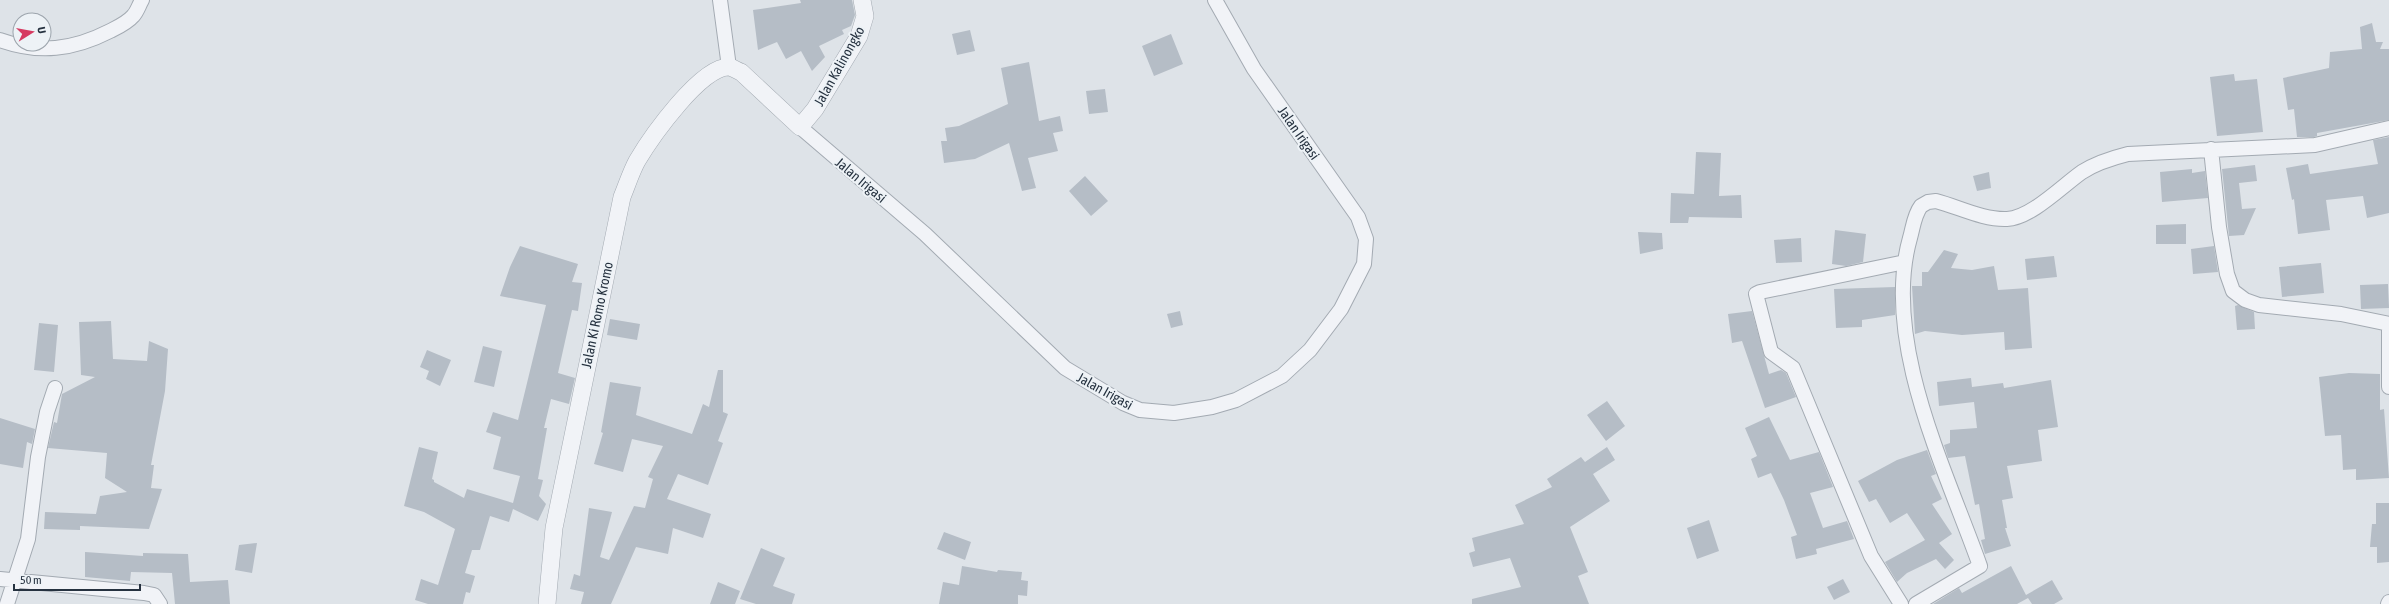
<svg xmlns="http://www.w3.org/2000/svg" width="2389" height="604" viewBox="0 0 2389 604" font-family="'Asap Condensed',sans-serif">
<rect width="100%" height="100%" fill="#dee3e8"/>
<path fill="#b5bdc6" d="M800,0H852L855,15L851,26L842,30L844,34L819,46L825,57L812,71L801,51L786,59L777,42L758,50L753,10L801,3Z
M2372,23L2376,42H2383L2380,49H2389V120L2317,133V136L2314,137H2297L2294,109L2288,110L2283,78L2329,68L2330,52L2362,49L2360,27Z
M970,30L975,51L957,55L952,34Z
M1171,34L1183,64L1154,76L1142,46Z
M1029,62L1039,121L1060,116L1063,131L1053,133L1058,151L1028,158L1036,188L1022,191L1009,143L975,159L944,163L941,141H947L945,128L959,126L1008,104L1001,68Z
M2234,74L2235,81L2257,79L2263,132L2217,136L2210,77Z
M1105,89L1108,112L1089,114L1086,91Z
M2389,137V213L2367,218L2363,196L2326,200L2330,230L2298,234L2294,199L2292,200L2286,168L2308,164L2310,174L2378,164L2373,140Z
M1696,152L1721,153L1719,196L1741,195L1742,218L1689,217L1688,223H1670L1671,193L1694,194Z
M2255,165L2257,181L2239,183L2242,209L2256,208L2244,235L2229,236L2222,169Z
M2192,169V173L2205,171L2208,198L2162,202L2160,172Z
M1989,172L1991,188L1977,191L1973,176Z
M1085,176L1108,201L1091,216L1069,191Z
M2186,224V244H2156V225Z
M1835,230L1866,234L1863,262L1846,266L1832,264Z
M1638,232L1662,233L1663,249L1640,254Z
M1801,238L1802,262L1776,263L1774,240Z
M520,246L578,264L572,282L582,283L578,311L572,310L558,373L575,378L569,404L551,399L544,428H547L538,479L543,480L539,496L546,504L538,521L513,509L509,522L490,516L480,550H472L465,573L475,576L470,593L466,592L463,604H428L415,600L421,579L438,585L455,529L424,512L404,506L419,447L438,452L432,479L434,480V482L464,498L467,489L513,503L520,476L493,469L501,437L486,432L493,412L518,420L546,305L500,296L510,267Z
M2214,246L2218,272L2193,274L2191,249Z
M1944,250L1958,254L1951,268L1972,270L1994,266L1998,290L2028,288L2032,348L2005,350L2004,332L1962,335L1925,331L1915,334L1912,286H1922V272H1928Z
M2054,256L2057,277L2027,280L2025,259Z
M2321,263L2324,293L2282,297L2279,267Z
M2388,284L2389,308L2361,309L2360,285Z
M1895,287V315L1862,320V327L1836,328L1834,289Z
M2238,305L2254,312L2255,329L2237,330L2235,306Z
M1180,311L1183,325L1171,328L1167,314Z
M1752,311L1769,374L1781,370L1786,373L1796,397L1765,408L1742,341L1732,343L1728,314Z
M610,319L640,324L637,340L607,335Z
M111,321L113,359L147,361L149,341L168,349L165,391L151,465H154L151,488L162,489L149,529L80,526V530L44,529L45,512L96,514L100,496L127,492L105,478L107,453L48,448L54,422L57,423L62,394L95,377L81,375L79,322Z
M39,323L58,325L54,372L34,370Z
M483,346L502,351L494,387L474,382Z
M427,350L451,360L440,386L426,379L429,371L420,367Z
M718,370H723V412L728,414L718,441L723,443L708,485L678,474L667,499L711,514L703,538L673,528L668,554L636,547L611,604H581L584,592L570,589L574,574L580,576L589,508L612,512L600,557L609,560L634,506L645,508L653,479L648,477L663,446L632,439L623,472L594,464L603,433L601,432L610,382L641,387L636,415L692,434L703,404L709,407Z
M2349,373L2380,374V410L2384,409L2389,478L2356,480V469L2343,470L2341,435L2325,436L2319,377Z
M1971,378L1972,387L2003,383L2004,388L2051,380L2058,427L2038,430L2042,461L2007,466L2013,498L2002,500L2007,528H2005L2011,546L1985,554L1981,540L1985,539L1979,504L1975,505L1965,456L1948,458L1944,445L1950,443V430L1977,428L1974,402L1939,406L1937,382Z
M1607,401L1625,426L1606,441L1587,415Z
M1769,417L1790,460L1819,452L1833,487L1810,493L1823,528L1847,521L1854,539L1816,549L1817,554L1796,559L1791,537L1797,535L1784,500L1771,473L1758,478L1751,459L1757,456L1745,428Z
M0,418L35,429L32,444L27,442L23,468L0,464Z
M1607,447L1615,460L1593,474L1610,501L1570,527L1588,572L1578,576L1589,604H1472V599L1521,587L1510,558L1473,567L1469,553L1475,551L1472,538L1524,524L1515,505L1552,487L1547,479L1581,457L1585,462Z
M1927,450L1936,474L1931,476L1942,499L1932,504L1952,534L1939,543L1954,560L1945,569L1936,559L1907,573L1897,582L1885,562L1925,540L1907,513L1890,523L1876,499L1869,502L1858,481L1897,460Z
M2376,503H2389V562L2377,563V547H2370L2372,524H2376Z
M1709,520L1719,551L1697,559L1687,528Z
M944,532L971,542L965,560L937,549Z
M257,543L252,573L235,570L239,545Z
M761,548L785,558L773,586L795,594L792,604H756L740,599Z
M85,552L143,556V553L188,554L190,582L228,580L230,604H175L172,573L131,572L130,581L85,577Z
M962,566L997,572L998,570L1022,572L1021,580L1028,581L1027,596L1018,595V604H939L943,582L959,585Z
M2011,566L2026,595L2052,580L2063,599L2054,604H2032L2028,598L2017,604H1933L1959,588L1962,593Z
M1843,579L1850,592L1834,600L1827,587Z
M718,582L740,591L735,604H710Z"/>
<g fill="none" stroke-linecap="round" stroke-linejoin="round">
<g stroke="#a3aab2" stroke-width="16">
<path id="minor" d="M720,0L729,67
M0,40C39,54 73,50 110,31C118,27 127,23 133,16C137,12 139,5 142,0
M800,127L925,234L1065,368L1123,403L1140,410L1174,413L1212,407L1236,400L1282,376L1310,350L1341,309L1364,264L1366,239L1358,217L1254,69L1215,0
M2211,149L2219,227L2227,274L2233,291L2245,300L2259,305L2341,314L2389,324
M2389,326V387
M0,579L144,593L154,595L160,604
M7,604L28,539L38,457L47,412L55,388
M1901,604L1871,556L1793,368L1771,352L1756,294L1760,292L1905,262
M1916,604L1980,566C1946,470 1881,341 1910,238C1913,228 1914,215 1921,206L1928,202L1936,201C1959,207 1983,220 2007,219C2031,218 2062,186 2082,172C2096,163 2112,158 2128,154L2315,145L2389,128
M2388,604L2389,602"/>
</g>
<g stroke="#a3aab2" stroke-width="18">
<path id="tertiary" d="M547,604L554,528L622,197C627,185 631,172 637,161C650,139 702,64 730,67C733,68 738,71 741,72L800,127L815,109L859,36L865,16L862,0"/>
</g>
<use href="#minor" stroke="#f1f3f7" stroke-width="14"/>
<use href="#tertiary" stroke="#f1f3f7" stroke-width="17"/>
</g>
<g text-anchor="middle" stroke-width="4" stroke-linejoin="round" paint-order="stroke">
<g font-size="14" fill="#263240" stroke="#edf2f6">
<text transform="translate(839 66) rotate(-61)" y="5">Jalan Kalinongko</text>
<text transform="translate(1299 133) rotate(55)" y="5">Jalan Irigasi</text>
<text transform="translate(861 180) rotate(40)" y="5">Jalan Irigasi</text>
<text transform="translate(597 315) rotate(-78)" y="5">Jalan Ki Romo Kromo</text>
<text transform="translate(1105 391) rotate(29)" y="5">Jalan Irigasi</text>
</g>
</g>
<g transform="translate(32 32) rotate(79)"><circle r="19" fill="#edf2f6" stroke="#9da5ad"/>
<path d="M0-3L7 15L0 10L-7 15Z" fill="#d63a61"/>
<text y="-6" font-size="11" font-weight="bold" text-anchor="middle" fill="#263240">U</text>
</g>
<path d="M14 584v6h126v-6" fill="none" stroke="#263240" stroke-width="2"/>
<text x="20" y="584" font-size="12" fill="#263240" stroke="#edf2f6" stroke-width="3" paint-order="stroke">50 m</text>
</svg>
